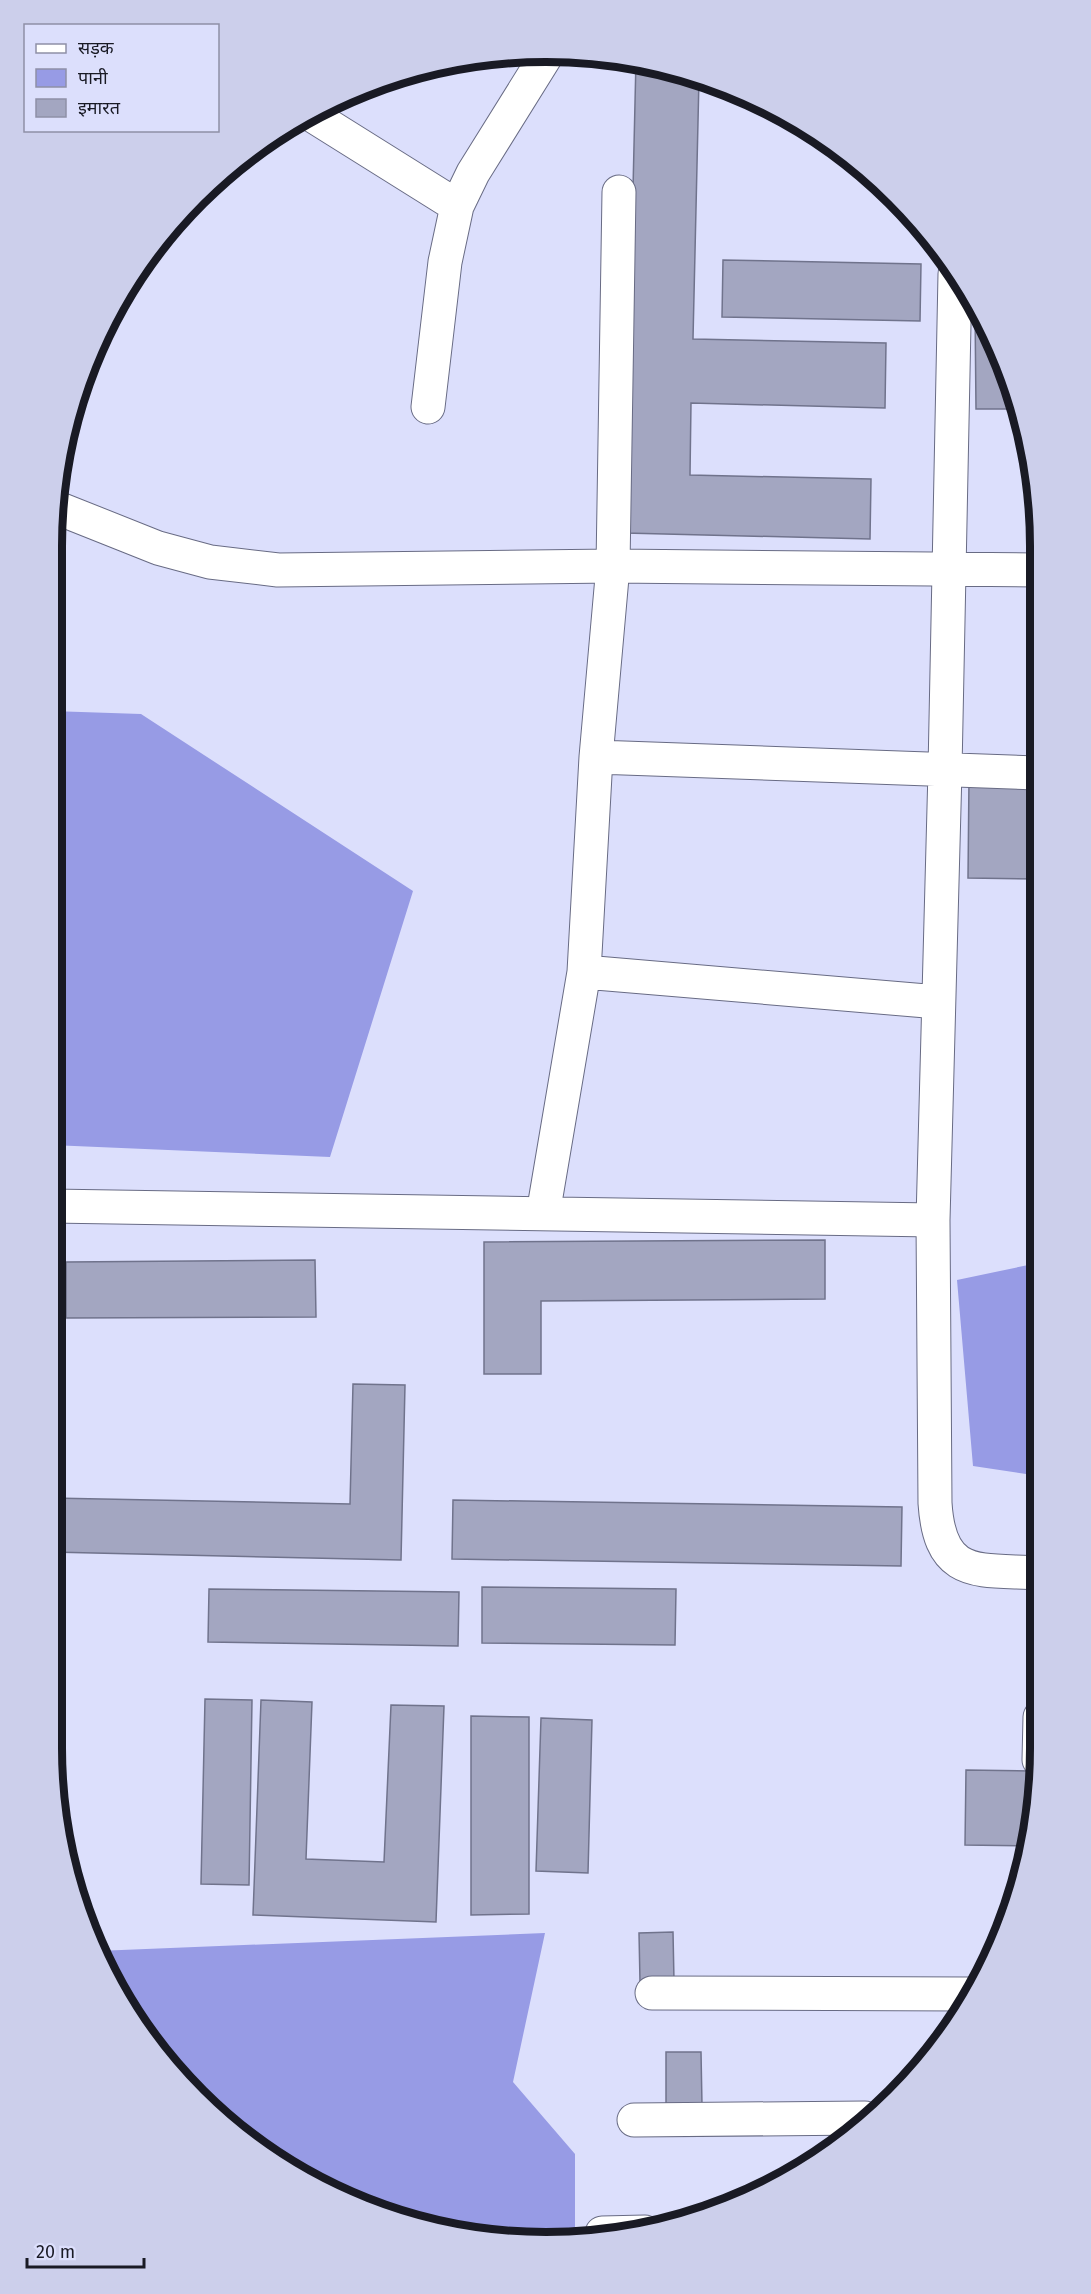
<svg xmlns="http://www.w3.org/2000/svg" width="1091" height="2294" viewBox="0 0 1091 2294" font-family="'Fira Sans','Noto Sans Devanagari',sans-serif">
<rect width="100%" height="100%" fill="#dcdffc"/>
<path fill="#979be5" d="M51,711L141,714L413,891L330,1157L51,1145Z
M1038,1263L1039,1476L973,1466L957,1280Z
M545,1933L513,2082L575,2154V2229L542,2236L540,2243L449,2234L299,2177L173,2074L117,1995L97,1951Z"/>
<path fill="#a3a6c1" stroke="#70738c" stroke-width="1.5" d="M636,60L699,78L693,339L886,343L885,408L691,403L690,475L871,479L870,539L625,533Z
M723,260L921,264L920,321L722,317Z
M975,308L1002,356L1016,409H976Z
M969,778L1037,779V879L968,878Z
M825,1240V1299L541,1301V1374H484V1242Z
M315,1260L316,1317L66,1318V1262Z
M353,1384L405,1385L401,1560L51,1552V1498L350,1504Z
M453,1500L902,1507L901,1566L452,1559Z
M482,1587L676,1589L675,1645L482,1643Z
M209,1589L459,1592L458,1646L208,1642Z
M205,1699L252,1700L249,1885L201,1884Z
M261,1700L312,1702L306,1859L384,1862L391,1705L444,1706L436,1922L253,1915Z
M471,1716L529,1717V1914L471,1915Z
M541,1718L592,1720L588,1873L536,1871Z
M966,1770L1031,1771L1030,1846L965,1845Z
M673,1932L674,1981L640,1982L639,1933Z
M666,2052H701L702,2105H666Z"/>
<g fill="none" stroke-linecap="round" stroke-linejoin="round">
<g stroke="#686b84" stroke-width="35">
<path id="minor" d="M310,114L457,206
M955,274L945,770L933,1220L935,1503C940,1580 978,1569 1039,1573
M428,407L445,262L457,206L473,173L549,51
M55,507L158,548L210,562L278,570L613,566L1036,570
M596,757L1037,773
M584,972L938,1002
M51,1206L933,1220
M543,1214L584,972L596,757L613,566L619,192
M1039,1760L1040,1717
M652,1993L967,1994
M634,2120L865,2118
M602,2233L645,2232"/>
</g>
<use href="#minor" stroke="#fff" stroke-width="33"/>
</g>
<path d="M0 0H1091V2294H0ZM546 62H546A484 484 0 0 1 1030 546V1748A484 484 0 0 1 546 2232H546A484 484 0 0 1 62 1748V546A484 484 0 0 1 546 62Z" fill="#cccfeb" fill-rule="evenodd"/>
<path fill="none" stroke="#191a24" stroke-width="8" d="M546 62H546A484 484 0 0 1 1030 546V1748A484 484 0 0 1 546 2232H546A484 484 0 0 1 62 1748V546A484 484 0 0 1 546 62Z"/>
<rect x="24" y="24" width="195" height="108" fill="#dcdffc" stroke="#8e90a6" stroke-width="1.5"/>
<rect x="36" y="44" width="30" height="9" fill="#ffffff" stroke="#8e90a6" stroke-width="1.5"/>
<text x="78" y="54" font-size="18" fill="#191a24">सड़क</text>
<rect x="36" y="69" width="30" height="18" fill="#979be5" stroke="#8e90a6" stroke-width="1.5"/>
<text x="78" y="84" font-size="18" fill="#191a24">पानी</text>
<rect x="36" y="99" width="30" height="18" fill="#a3a6c1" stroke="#8e90a6" stroke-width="1.5"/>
<text x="78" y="114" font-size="18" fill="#191a24">इमारत</text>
<path d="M27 2258v9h117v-9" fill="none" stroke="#191a24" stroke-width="3"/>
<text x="36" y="2258" font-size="18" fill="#191a24" stroke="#dcdffc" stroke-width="4.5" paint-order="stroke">20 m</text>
</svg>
